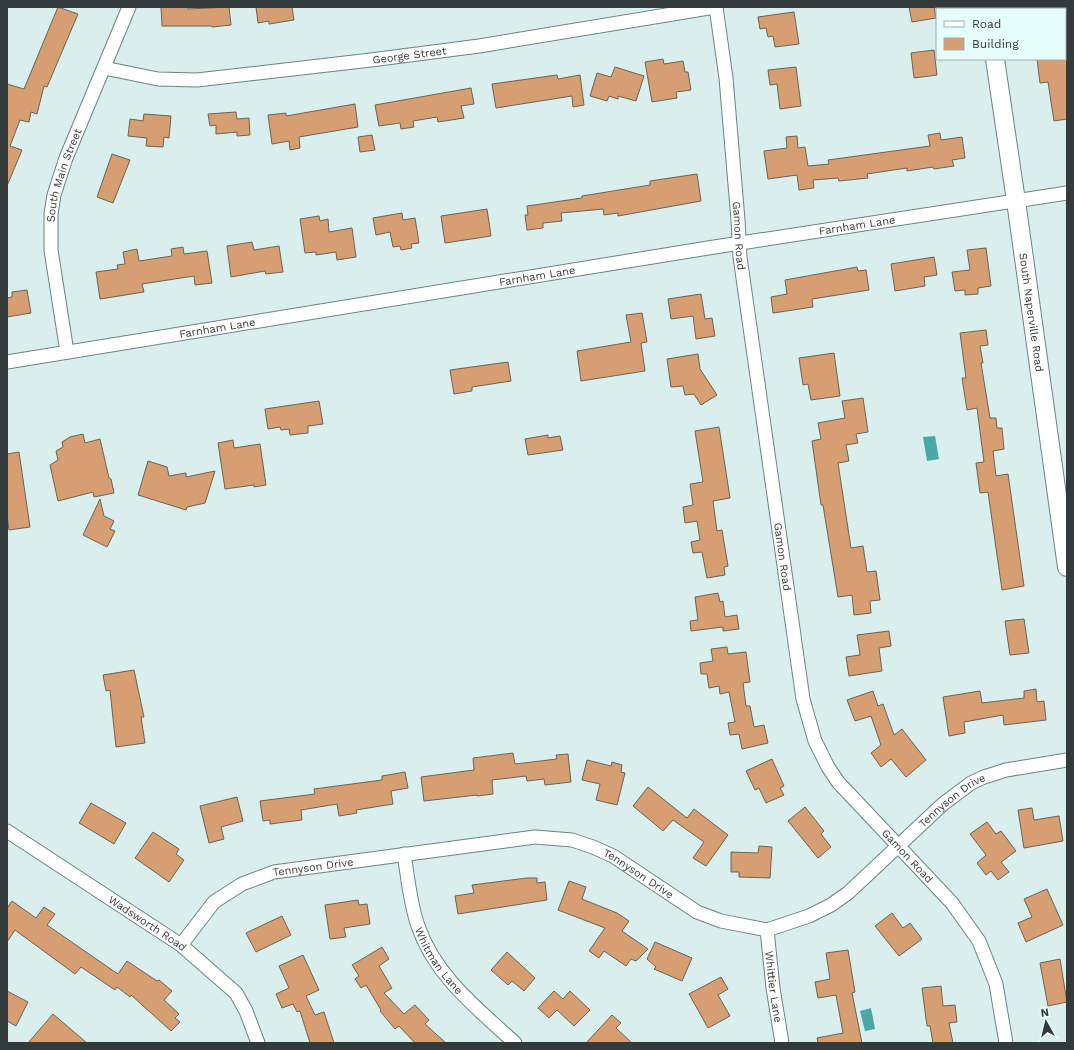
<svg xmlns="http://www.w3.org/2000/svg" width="1074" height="1050" viewBox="0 0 1074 1050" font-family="'Work Sans',sans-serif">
<rect width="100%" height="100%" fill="#d8efee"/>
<path fill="#4aa9a5" d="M935,436L939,459L927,461L923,437Z
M871,1008L875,1029L865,1031L860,1011Z"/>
<path fill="#d69f71" stroke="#6f6156" d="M58,7L78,14L47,87L44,86L37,114L31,112L29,122L20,120L10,146L22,150L7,186V84L24,89Z
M161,7H188V9L229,7L231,25L212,27L211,26H162Z
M256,7H292L294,20L269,24V21L258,23Z
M909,7H934L936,18L912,22Z
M794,12L799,44L775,47L773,36L768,37L766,28L760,29L758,17Z
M934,50L937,75L914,78L911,53Z
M663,59L664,64L683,61L685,72H688L691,90L676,92L677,98L652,102L645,62Z
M1037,59H1067V119L1054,121L1048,82L1040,83Z
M615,67L644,76L636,101L618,96V99L609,96L607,101L590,96L597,73L611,77Z
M796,67L801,106L780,109L777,84L770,85L768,70Z
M557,75L558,79L580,75L584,105L573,107L572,96L496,108L492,84Z
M471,88L474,104L461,106L464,118L438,122L437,117L413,121L414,127L401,129L400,123L379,126L375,105Z
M355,104L358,127L299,137L300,148L290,150L289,141L272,144L268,115L286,113V116Z
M236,112L237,119L249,118L250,135L237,136V132L216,134V125L210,126L208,114Z
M144,114L171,116L169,138L164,137L163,147L146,146L147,138L128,136L130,119L143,121Z
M940,133L941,140L962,137L965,158L952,160L954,166L934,169L933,167L907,171V168L867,174L868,178L839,181L838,178L813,180L814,188L799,190L797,175L768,179L764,151L787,148L786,137L797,136L798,148L805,147L808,166L829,164L828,160L930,146L928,135Z
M372,135L375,150L360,152L358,137Z
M112,154L130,160L113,203L97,197Z
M697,174L701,201L618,216V213L604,215L603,209L561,213L562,221L543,223V228L527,230L525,215H528L527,206L582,198V196L650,185V181Z
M487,209L491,236L445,243L441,216Z
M402,213L403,220L415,218L419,243L411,244L412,248L401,250L400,246L393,247L390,232L376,235L373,218Z
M319,216L320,221L328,219L329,232L352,228L356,257L337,260L336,252L316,255V252L305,253L300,219Z
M252,242L254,250L279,246L283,272L266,274L265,271L231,277L227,246Z
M183,247L184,254L207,251L212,283L195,285L194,276L142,284L144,292L100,299L96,272L118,269L117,265L125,264L123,252L137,249L139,261L172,256L171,249Z
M986,248L991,286L978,288V294L965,295V290L955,291L952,272L970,270L967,250Z
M934,257L937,275L924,277L925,286L895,291L891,264Z
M857,267L858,271L866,270L869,290L812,299L813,307L773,313L771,297L787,294L785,280Z
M27,290L31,313L7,317V298L12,297V292Z
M701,294L705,319L712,318L715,336L696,339L693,316L671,319L668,299Z
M642,313L647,342L641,343L645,371L581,381L577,351L631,342L626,315Z
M986,330L988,345L980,346L983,363H981L990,418H996L997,428H1002L1004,449L993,451L996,476L1008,474L1024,586L1002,590L988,492L980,493L976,463L984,462L977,408L967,410L962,378H966L960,333Z
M834,353L840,396L811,400L808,384L803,385L799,358Z
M698,354L700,369L717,395L701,405L694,394L685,395L683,386L671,387L667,359Z
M508,362L511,381L472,387V391L454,394L450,370Z
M863,398L868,432L856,434L858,443L846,445L849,461L838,463L851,548L863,546L867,572L876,571L880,600L870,601L871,613L854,615L852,595L838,597L823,505H821L812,441L821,439L818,423L845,418L842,401Z
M319,401L323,424L308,426V433L290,435L289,429L281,430L280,427L268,429L265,409Z
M719,427L730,498L713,501L717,531L722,530L728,566L724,567L725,575L707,578L702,552L693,553L691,542L700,540L697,521L685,523L683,507L693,505L690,484L703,482L695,431Z
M83,434L85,443L100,439L109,478L111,479L114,493L94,497L93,492L58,501L50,465L58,460L56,451L63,447L62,442L70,437Z
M548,435V438L560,436L563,450L528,455L525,439Z
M233,440L234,448L260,444L266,485L254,487V485L225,489L218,443Z
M19,452L30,527L9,530L7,516V454Z
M148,461L167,467L169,476L186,473V477L215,471L205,503L187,507L186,510L138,495Z
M100,499L104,516L114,521L110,529L115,531L107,547L83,535Z
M718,593L720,602L723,601L725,617L737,615L739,629L723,631V627L691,631L690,621L698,620L695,597Z
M1024,619L1029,653L1010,655L1005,621Z
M889,631L891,646L879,648L882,671L849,676L846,657L860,655L857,635Z
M727,647L728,654L746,652L750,682L743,683L746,706H750L754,727L764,725L768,743L742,749L739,734L730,735L728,723L735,722L729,692L720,694L719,686L709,688L707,674H701L700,663L713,661L711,649Z
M134,670L144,717H141L145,743L116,747L110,690L106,691L103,675Z
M1036,689L1037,702L1044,701L1046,720L1004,725L1003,715L964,722L965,733L949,736L943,697L980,691L982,703L1024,698V691Z
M873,691L878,706L883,704L894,735L902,729L926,760L906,777L891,759L881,767L871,753L881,745L871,716L855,721L847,700Z
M513,753L515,764L557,759L556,755L568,754L571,782L545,785L544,779L527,781L526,776L492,780L493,794L477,796V795L424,801L421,777L474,770L473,758Z
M772,759L784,786L780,788L784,795L766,803L759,788L755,790L746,771Z
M587,760L611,766L612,762L622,765L621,772L625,773L617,805L596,800L600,784L582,780Z
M405,772L408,788L391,791L393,804L356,810L357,813L339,816L337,804L301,810L302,820L270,824V820L263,821L260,801L315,794L314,789L382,780V776Z
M648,787L687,818L694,809L728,835L706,866L693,858L704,842L673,820L663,831L633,806Z
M237,797L243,821L221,827L224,839L209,843L200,806Z
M91,803L126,823L114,844L79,823Z
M805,807L824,831L821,834L831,847L818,858L788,821Z
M1032,808L1034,820L1059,816L1063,841L1024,848L1018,810Z
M987,822L996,834L1001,831L1016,851L1001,862L1009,872L998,880L991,871L986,875L977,863L986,855L970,834Z
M153,832L179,849L176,854L184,860L169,882L135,858Z
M759,846L772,847L770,878L739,877V872H731V852L758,853Z
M527,878H537V883L545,882L547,900L458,914L455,896L474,893L472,885Z
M569,881L586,887L582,899L617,913L629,921L622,931L648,949L636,961L631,959L626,966L604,951L599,958L589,951L605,928L558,910Z
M1047,889L1063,925L1026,942L1018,923L1032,917L1024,899Z
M358,900L359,905L367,904L370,924L344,928L346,937L330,939L325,905Z
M12,901L36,918L44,907L55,914L47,925L118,974L127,961L157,981L159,980L172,991L164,1000L179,1014L175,1018L180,1022L171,1031L131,995L130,997L117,987L115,990L81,967L75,974L15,930L7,942V908Z
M892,913L903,928L910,923L922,939L899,956L875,926Z
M282,916L291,935L256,952L246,933Z
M655,942L692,958L682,981L654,969L656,967L647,959Z
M382,947L389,959L379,966L392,988L384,993L404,1014L415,1005L429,1020L425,1024L446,1043H415L399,1026L395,1029L380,1011L381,1010L366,985L361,988L355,979L359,976L352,965Z
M848,950L855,992L852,993L862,1043H818L817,1038L843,1033L836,995L818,998L815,982L830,979L826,953Z
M507,952L535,978L524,991L512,981L508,985L491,970Z
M303,955L319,990L306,996L315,1015L324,1012L334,1043H310L300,1011L297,1012L293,1004L282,1008L276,994L289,988L279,966Z
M1060,959L1067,1002L1048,1006L1040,963Z
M721,977L728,989L718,995L730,1016L708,1028L689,994Z
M941,986L943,1006L955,1005L957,1022L949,1023L953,1043H933L930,1026H927L922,988Z
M7,991L28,1002L16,1026L7,1021Z
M554,991L563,999L570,991L590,1010L574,1026L557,1010L549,1018L538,1008Z
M53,1014L87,1043H28Z
M612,1015L621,1023L616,1028L632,1043H586Z"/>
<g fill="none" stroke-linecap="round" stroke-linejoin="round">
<g stroke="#6e8381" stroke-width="15">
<g id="minor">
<path id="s1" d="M716,7L726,78L738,220L740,257L803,699L815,741L828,767L838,782L952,903L979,941L996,984L1006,1043"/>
<path id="s2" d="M104,68L158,79L197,80L371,60L479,46L715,7"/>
<path id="s3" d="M67,352L51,250V214L54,195L66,158L129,7"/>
<path id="s4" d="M7,362L708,248L1067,193"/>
<path id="s5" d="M7,831L181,945L236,993L246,1011L258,1043"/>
<path id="s6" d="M404,854C408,878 410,903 418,926C435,976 478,1009 515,1043"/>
<path id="s7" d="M767,930L773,988L782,1043"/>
<path id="s8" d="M181,945L214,902L242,884L274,872L535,837L572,840L593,847L613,856L697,912L721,921L767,930L809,916L831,905L848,893L943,804L971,783L984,777L1006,770L1067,760"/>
</g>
</g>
<g stroke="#6e8381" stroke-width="20">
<g id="secondary">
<path d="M987,7V9"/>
<path id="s9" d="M995,59L1016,201L1067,567"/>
</g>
</g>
<use href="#minor" stroke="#fff" stroke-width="13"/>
<use href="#secondary" stroke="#fff" stroke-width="18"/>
</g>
<g text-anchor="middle" stroke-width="3.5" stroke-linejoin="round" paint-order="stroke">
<g font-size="11" fill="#323b3a" stroke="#e5fdfb">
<text dy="4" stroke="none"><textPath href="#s2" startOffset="308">George Street</textPath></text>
<text dy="4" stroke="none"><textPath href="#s3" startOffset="180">South Main Street</textPath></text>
<text dy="4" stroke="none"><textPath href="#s4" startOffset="861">Farnham Lane</textPath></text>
<text dy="4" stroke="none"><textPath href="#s1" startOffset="230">Gamon Road</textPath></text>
<text dy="4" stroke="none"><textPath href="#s4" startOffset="537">Farnham Lane</textPath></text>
<text dy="4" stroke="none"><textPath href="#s9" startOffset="256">South Naperville Road</textPath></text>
<text dy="4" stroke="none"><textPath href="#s4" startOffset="213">Farnham Lane</textPath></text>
<text dy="4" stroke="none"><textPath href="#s1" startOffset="554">Gamon Road</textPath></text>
<text dy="4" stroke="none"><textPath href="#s8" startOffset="869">Tennyson Drive</textPath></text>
<text dy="4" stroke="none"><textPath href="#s1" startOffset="890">Gamon Road</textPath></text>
<text dy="4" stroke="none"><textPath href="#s8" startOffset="161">Tennyson Drive</textPath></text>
<text dy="4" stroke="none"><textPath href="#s8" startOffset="497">Tennyson Drive</textPath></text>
<text dy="4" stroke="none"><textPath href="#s5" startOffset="168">Wadsworth Road</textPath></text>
<text dy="4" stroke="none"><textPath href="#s6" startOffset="114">Whitman Lane</textPath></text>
<text dy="4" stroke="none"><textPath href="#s7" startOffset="57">Whittier Lane</textPath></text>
</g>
</g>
<rect width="1074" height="1050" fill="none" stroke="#323b3a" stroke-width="16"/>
<rect x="936" y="8" width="130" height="52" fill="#e5fdfb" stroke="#9dafae"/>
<rect x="944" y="21" width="20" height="6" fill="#ffffff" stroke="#9dafae"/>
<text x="972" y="28" font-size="12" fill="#323b3a">Road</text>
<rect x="944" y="38" width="20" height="12" fill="#d69f71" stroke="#9dafae"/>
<text x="972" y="48" font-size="12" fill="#323b3a">Building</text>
<g transform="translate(1046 1022) rotate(352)" stroke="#e5fdfb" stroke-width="3" paint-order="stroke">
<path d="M0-3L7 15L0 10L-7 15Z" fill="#323b3a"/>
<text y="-6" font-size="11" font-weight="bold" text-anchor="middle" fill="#323b3a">N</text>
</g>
</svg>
